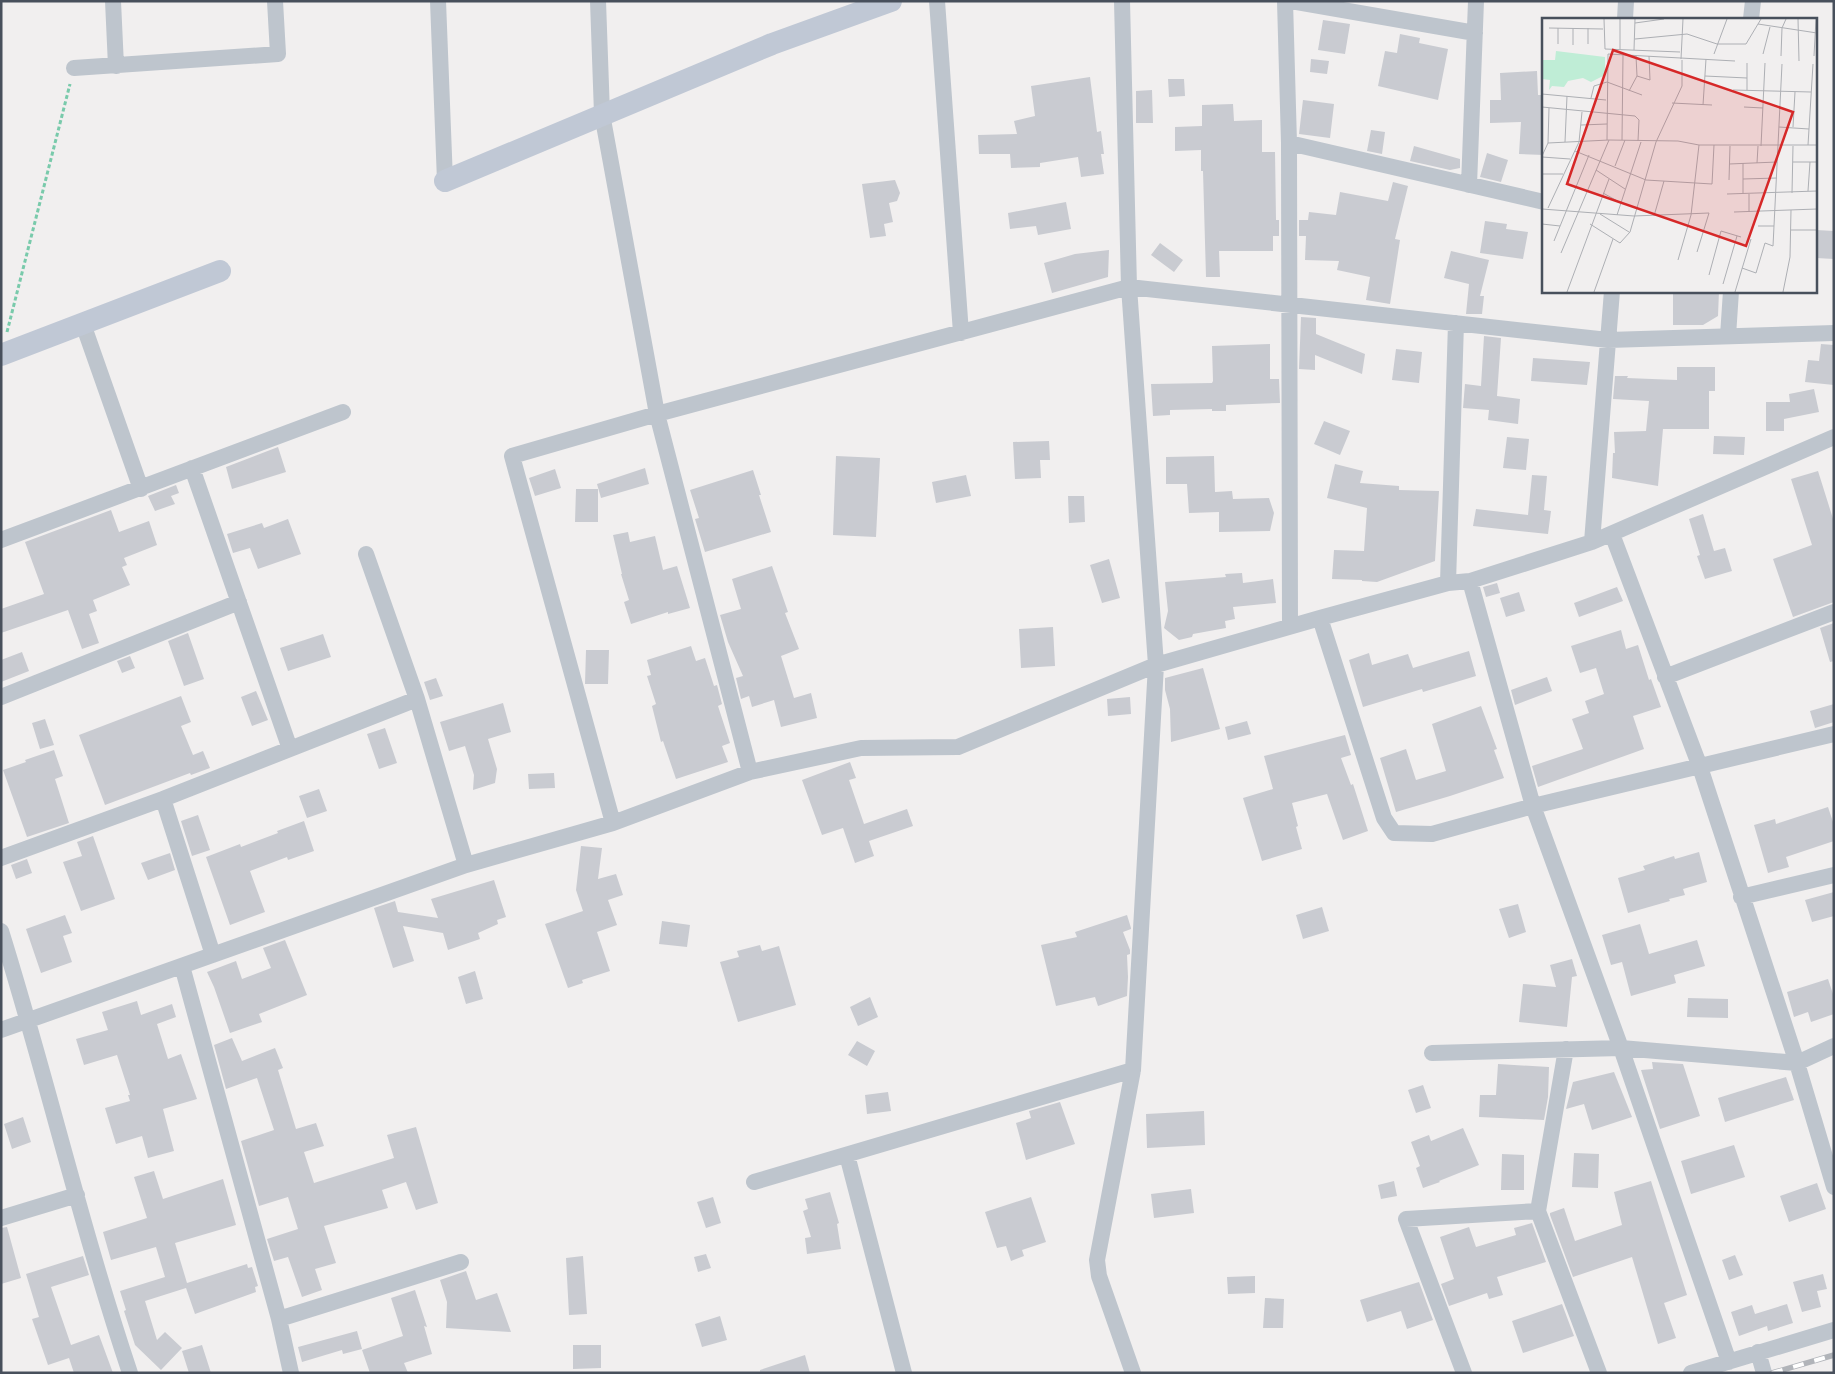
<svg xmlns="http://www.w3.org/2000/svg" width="1835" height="1374" viewBox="0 0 1835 1374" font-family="'Titillium Web',sans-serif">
<rect width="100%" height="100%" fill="#f1efef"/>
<path fill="#c9cbd1" d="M1323,20L1350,24L1345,54L1318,50Z
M1400,34L1420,38L1419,43L1448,49L1438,100L1378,86L1385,51L1397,53Z
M1311,59L1329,61L1327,74L1310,72Z
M1537,71L1538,95H1544V155L1519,154L1521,122L1490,123V100H1501L1500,73Z
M1090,77L1097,132L1101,131L1104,154H1101L1104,174L1081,177L1078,157L1040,163V167L1011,168L1010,154H979L978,135L1017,134L1014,121L1035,116L1031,86Z
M1168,79H1184L1185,96L1169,97Z
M1152,90L1153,123H1136V91Z
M1303,100L1334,104L1330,138L1299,134Z
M1233,104L1234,121L1262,120V152H1275L1276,220H1279V236H1273V251H1219L1220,277H1206L1203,171H1201V150L1175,151V127L1202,126V105Z
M1371,130L1385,132L1382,154L1367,151Z
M1414,146L1460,159V168L1450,170L1410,161Z
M1487,153L1508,160L1501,182L1480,177Z
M895,180L900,193L897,201L889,203L893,222L884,224L886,236L870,238L862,184Z
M1393,182L1408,186L1395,239L1400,240L1390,304L1366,300L1370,277L1337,270L1339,261L1305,260L1306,236H1299V220H1308L1309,212L1336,215L1340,192L1388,201Z
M1066,202L1071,229L1038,235L1036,226L1010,229L1008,213Z
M1485,221L1507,224L1506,229L1528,232L1523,259L1480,253Z
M1816,230L1834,231V259L1816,258Z
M1160,243L1183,260L1174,272L1151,255Z
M1109,250L1108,277L1052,293L1044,263L1075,254Z
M1451,251L1489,260L1480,296H1484L1482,314H1466L1469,284L1444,278Z
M1673,291H1719L1718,316L1703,325H1673Z
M1301,317L1316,318V334L1365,354L1362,374L1315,355V370L1299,369Z
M1484,336L1501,338L1497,396L1520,399L1518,424L1488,420L1489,410L1463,408L1465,384L1481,386Z
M1270,344V379H1279L1280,403L1226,405V411H1212V409L1170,410V415L1153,416L1151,384L1212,383L1213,381L1212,346Z
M1821,344L1834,345V385L1805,382L1808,360L1819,361Z
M1396,349L1422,352L1419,383L1392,380Z
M1533,358L1590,362L1587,385L1531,381Z
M1677,367H1715V391H1709V429H1663L1658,486L1612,478L1613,453H1615L1614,432L1646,431L1649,401L1613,399L1615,376H1628L1627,378L1677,380Z
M1814,389L1819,412L1784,419V431H1766V402H1790L1789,394Z
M1324,421L1350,431L1340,455L1314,444Z
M1714,436L1745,437L1744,455L1713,454Z
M1507,437L1529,439L1526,470L1503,468Z
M1049,441L1050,460H1040L1041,478L1015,479L1013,442Z
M278,447L286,472L232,489L226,467Z
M836,456L880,458L876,537L833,535Z
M1214,456L1215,492L1232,491L1233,499L1269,498L1274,513L1270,531L1219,532V512L1189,513L1187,484H1166V457Z
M1335,464L1363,471L1360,483L1399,486V490L1439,491L1435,561L1377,582L1362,581V580L1332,579L1334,550L1364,551L1367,508L1327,498Z
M645,468L649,484L601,498L597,484Z
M555,469L561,488L535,496L529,478Z
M753,470L761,495H759L771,532L705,552L695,519L699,518L690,490Z
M1818,471L1834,522V602L1793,617L1773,559L1812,545L1791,479Z
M966,475L971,496L936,503L932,482Z
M1532,475L1547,476L1544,510L1551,511L1548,534L1473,526L1476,509L1528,515Z
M176,485L179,493L171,496L175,504L155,511L148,496Z
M576,489H598V522H575Z
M1068,496H1084L1085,522L1069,523Z
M111,510L119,532L149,521L157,545L124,558L127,565L122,567L130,585L93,600L97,611L89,614L99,643L82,649L68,610L1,633V609L44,594L25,542Z
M1703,514L1714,551L1725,548L1732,571L1705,579L1697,556L1700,555L1689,519Z
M288,519L301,554L258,569L250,548L233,553L227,534L262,523L264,528Z
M628,532L630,542L655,536L663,570L677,566L690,608L668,614V612L631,624L624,602L629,600L621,574H622L613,535Z
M1109,559L1120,598L1102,603L1090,565Z
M772,566L788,612L785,613L799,649L781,656L794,698L811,693L817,718L781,727L774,700L752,707L749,696L741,699L736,678L743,676L728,642L720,615L741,609L732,579Z
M1242,573L1243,583L1273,579L1276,603L1233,607L1235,619L1225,621L1226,628L1193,634L1192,637L1179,640L1164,628L1168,611L1165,582L1226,577L1225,574Z
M1497,583L1500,593L1486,597L1483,587Z
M1617,587L1623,601L1579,617L1574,603Z
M1519,592L1525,611L1506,617L1500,598Z
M1834,623V661L1830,662L1820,628Z
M1053,627L1055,666L1021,668L1019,629Z
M1621,630L1626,649L1638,645L1649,680L1651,679L1661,707L1633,716L1644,749L1538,787L1532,766L1583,749L1572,719L1589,713L1585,701L1604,694L1596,668L1580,673L1571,646Z
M188,633L204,679L184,686L168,641Z
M323,634L331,657L288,671L280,648Z
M691,646L696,661L705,658L714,686L717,685L722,704L718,706L730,743L722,746L728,762L676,779L663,741L661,742L652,706L656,704L647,676L651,675L647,660Z
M586,650H609L608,684H585Z
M1469,651L1476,676L1423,692L1422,689L1363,707L1349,660L1369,653L1372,665L1408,654L1413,668Z
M22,652L29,671L1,682V660Z
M130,656L135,668L122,673L117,661Z
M1203,668L1220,729L1171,742L1170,709L1165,690V678Z
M1547,677L1552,691L1515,705L1511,690Z
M436,678L443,696L430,700L424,682Z
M256,691L268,720L252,726L241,697Z
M181,696L191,722L181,726L193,755L203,751L210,768L191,775L190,773L105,805L79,735Z
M1130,697L1131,714L1108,716L1107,699Z
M503,703L511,732L488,739L497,769L495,783L473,790L474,775L465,746L449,751L440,722Z
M1834,704V722L1815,728L1810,711Z
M1481,706L1497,749L1494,750L1504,778L1450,796L1396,812L1380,758L1406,749L1416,780L1446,771L1432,724Z
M45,719L54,745L40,749L32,723Z
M1247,721L1251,734L1228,740L1225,727Z
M385,728L397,763L379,769L367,734Z
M1345,735L1351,755L1341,758L1351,785L1353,784L1368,831L1343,840L1327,794L1292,803L1298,826L1296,827L1302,849L1262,861L1243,798L1273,789L1264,756Z
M54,750L63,776L55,779L69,823L27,837L3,770L26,762L25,760Z
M850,762L856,778L849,780L864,824L907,809L913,826L869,841L874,856L855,863L843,828L822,835L802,780Z
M554,773L555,788L529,789L528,774Z
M319,789L327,811L307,818L299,796Z
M1828,807L1834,825V841L1786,857L1789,867L1768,873L1754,825L1775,819L1776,824Z
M198,815L210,850L192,856L181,821Z
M304,821L314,851L288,860L287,857L250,871L265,912L230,925L206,857L240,844L241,847L278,833L277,831Z
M93,836L115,899L81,911L63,862L82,856L77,842Z
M581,846L602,848L598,879L616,874L623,895L608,900L617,925L597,932L610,971L582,980L583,983L568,988L545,924L583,911L576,890Z
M1699,852L1707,882L1683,889L1685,895L1669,899L1670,901L1628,913L1618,878L1645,870L1643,866L1674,856L1675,859Z
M170,853L175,870L148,880L141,863Z
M27,859L32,873L16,879L11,865Z
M494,880L506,917L497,920L498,924L478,933L480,939L448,950L443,933L403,926L414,961L393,968L374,908L395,901L398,912L438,918L431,899Z
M1834,892V916L1812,922L1805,900Z
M1518,904L1526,932L1509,938L1499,909Z
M1322,907L1329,931L1303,939L1296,915Z
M65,915L72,933L63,936L72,962L41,973L26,929Z
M1127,915L1131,928V929L1123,932L1130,950V954L1127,955L1128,977L1127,996L1098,1006L1095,997L1056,1006L1041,945L1077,937L1075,932Z
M662,921L690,925L687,947L659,944Z
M1640,924L1649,954L1697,940L1705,966L1674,975L1676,983L1631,996L1622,962L1611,965L1602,935Z
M285,940L307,995L259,1014L262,1022L230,1033L214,987L207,972L236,961L242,979L271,968L263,948Z
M760,945L762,951L779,946L796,1005L738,1022L720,962L739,957L737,951Z
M1572,959L1577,976L1572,977L1567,1027L1519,1022L1523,984L1556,987L1550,965Z
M475,971L483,999L466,1004L458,977Z
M1828,979L1834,997V1014L1811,1022L1808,1012L1794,1017L1787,992Z
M870,997L878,1017L858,1026L850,1007Z
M1688,998L1728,999V1018L1687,1017Z
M137,1001L141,1015L172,1004L176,1017L157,1024L168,1059L181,1054L197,1099L163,1109L174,1151L148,1158L142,1136L116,1144L105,1108L130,1101L128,1095H130L117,1055L84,1065L76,1039L108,1030L102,1012Z
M232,1038L242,1061L275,1048L283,1068L278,1070L296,1129L316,1123L324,1146L304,1152L314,1183L394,1158L387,1135L416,1127L438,1203L416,1210L406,1182L382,1190L388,1208L324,1226L336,1263L315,1269L322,1290L302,1297L288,1257L274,1261L267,1239L298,1229L288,1197L259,1206L241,1141L274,1130L257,1078L226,1089L214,1045Z
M857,1041L875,1051L867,1066L848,1055Z
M1652,1062L1683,1064L1700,1116L1660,1129L1641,1070L1653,1069Z
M1498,1064L1549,1067L1548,1097L1544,1120L1479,1117L1480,1095H1496Z
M1614,1072L1632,1117L1592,1130L1584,1104L1566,1109L1573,1082Z
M1786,1077L1794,1100L1725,1122L1718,1098Z
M1423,1085L1431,1108L1416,1113L1408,1090Z
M888,1092L891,1111L867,1114L865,1095Z
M1060,1102L1075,1144L1026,1160L1016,1123L1031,1118L1029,1111Z
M1204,1111L1205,1145L1147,1148L1146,1114Z
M23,1117L31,1142L12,1149L4,1124Z
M1463,1128L1479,1165L1439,1181L1440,1182L1423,1188L1416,1168L1420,1166L1411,1142L1429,1135L1431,1141Z
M1734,1145L1745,1177L1691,1194L1681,1161Z
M1574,1153L1599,1154L1598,1188L1572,1187Z
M1502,1154L1524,1155V1190H1501Z
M154,1171L163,1199L223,1179L236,1225L175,1243L187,1283L247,1264L248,1268L252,1267L258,1286L255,1287L256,1292L195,1314L186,1288L145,1301L157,1340L165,1332L182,1348L161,1370L135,1345L124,1311L126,1310L120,1291L165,1277L156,1247L111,1260L103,1232L147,1218L134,1177Z
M1394,1181L1397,1196L1381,1199L1378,1185Z
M1651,1181L1687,1295L1664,1303L1676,1338L1658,1344L1632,1257L1573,1277L1550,1215V1213L1564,1208L1575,1241L1622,1225L1614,1192Z
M1817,1183L1826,1209L1789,1222L1780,1196Z
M1191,1189L1194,1213L1154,1218L1151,1194Z
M830,1192L839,1223L837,1224L841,1249L807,1254L805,1238L811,1237L803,1211L808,1209L805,1199Z
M713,1197L721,1223L706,1228L697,1202Z
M1031,1197L1046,1242L1022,1250L1024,1256L1011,1261L1006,1246L997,1248L985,1212Z
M1532,1223L1546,1262L1497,1277L1503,1295L1489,1299L1487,1293L1449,1306L1441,1284L1454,1279L1440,1237L1469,1227L1476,1247L1516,1235L1514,1228Z
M7,1227L21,1278L1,1284V1228Z
M706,1254L711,1268L698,1272L694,1257Z
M1735,1255L1743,1275L1729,1280L1722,1260Z
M83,1256L89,1275L51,1287L71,1345L99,1335L113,1373H74L69,1358L48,1365L32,1319L39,1317L26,1274Z
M583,1256L587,1314L569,1315L566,1258Z
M466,1271L476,1300L497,1293L511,1332L446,1328L447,1302L440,1280Z
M1823,1274L1827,1289L1817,1291L1821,1307L1802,1312L1793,1282Z
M1255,1276V1293L1228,1294L1227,1277Z
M1419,1282L1433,1320L1407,1329L1401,1311L1367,1322L1360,1300Z
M415,1290L427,1327L424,1326L432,1354L404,1363L408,1373H370L362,1350L403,1336L391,1298Z
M1265,1298L1284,1299L1283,1328H1263Z
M1562,1304L1574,1336L1523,1353L1512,1321Z
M1787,1304L1793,1323L1768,1331L1767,1326L1739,1336L1731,1312L1752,1305L1755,1314Z
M720,1316L727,1340L702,1347L695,1324Z
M357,1331L362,1349L343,1354L342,1350L302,1362L298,1347Z
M202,1345L211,1373H189L182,1351Z
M573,1345H601V1368L573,1369Z
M805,1355L810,1373H760V1370Z"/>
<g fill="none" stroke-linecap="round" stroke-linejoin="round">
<path stroke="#79caab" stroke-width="3" stroke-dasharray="4 2.5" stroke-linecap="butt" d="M7,332L70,84"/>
<path stroke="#bec5cd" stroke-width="16" d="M113,1L116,66
M438,1L445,181
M598,1L602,114L657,414L750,772
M937,1L961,333
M1122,1L1129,287L1156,665L1133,1070L1097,1260L1099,1276L1133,1373
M1285,1L1289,143L1290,626
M1291,1L1475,33
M1625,19L1626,1
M1751,19L1753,1
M74,68L278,54L275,1
M1289,143L1544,202
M1469,185L1476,1
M83,324L141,489
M1728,336L1731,291
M192,468L290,749
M1612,534L1700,767L1797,1063L1834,1187
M1,540L343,412
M1592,542L1612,291
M366,554L417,699L466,865
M1470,581L1533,806L1621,1048L1729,1362
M1448,583L1456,323
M1320,618L1384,818L1394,833L1432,834L1533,806L1834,734
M1665,677L1834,612
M1,697L239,602
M163,799L213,955
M613,823L512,456L657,414L1129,287L1608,340L1834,333
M1,858L163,799L417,699
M1741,897L1834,875
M1,931C47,1078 81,1227 130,1373
M182,966L279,1319L291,1373
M1,1030L466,865L613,823L750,772L861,748L958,747L1156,665L1320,618L1448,583L1470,581L1592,542L1834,437
M1566,1049L1538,1211L1599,1373
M1432,1053L1621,1048L1797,1063L1834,1046
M847,1155L904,1373
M754,1182L1133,1070
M1,1218L77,1195
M279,1319L461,1262
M1758,1352L1764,1373
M1464,1373L1406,1219L1538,1211
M1691,1373L1834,1330"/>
<path stroke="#c0c8d5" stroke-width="22" d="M445,181L772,44L891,1
M1,355L220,271"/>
<g stroke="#b1b4b9" stroke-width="5.5">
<path id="rail" d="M1772,1373L1834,1355"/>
</g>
<use href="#rail" stroke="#fff" stroke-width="4" stroke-dasharray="11" stroke-linecap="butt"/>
</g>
<g transform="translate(1542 18)">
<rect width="275" height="275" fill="#f1efef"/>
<path d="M14,33L63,39V57L49,64L41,60L26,63L22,69L10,68L7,72L8,62L0,61V42H13Z" fill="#bfedd6"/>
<path fill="none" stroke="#adafb4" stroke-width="1" d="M62,1L63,31L138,34M78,1V31M256,1L257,43M93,5L122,1M216,6L275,15M7,10L61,11M16,10V26M46,10V26M93,21L145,16L175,26H204L219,1M31,27V10M92,32L93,1M172,36L185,1M221,36L228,9M239,38L240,10L244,1M272,38L274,1M139,41L141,1M95,58L108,62L107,38M163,58L205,60M191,72L269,74M205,72V45M87,73L95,58L94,38M0,76L64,82M49,80L52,68L65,64L100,77M130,85L170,87M161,87L164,41M0,89L93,98L97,102L96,123M202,89L221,90M39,107L65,106M237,109L267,111M251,109L253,74M65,122L66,36L193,43M80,122L81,37M23,124L25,78M6,125L67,122L136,123L157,127H275M266,127L271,46M219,128L223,45M33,133L104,162L170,166L172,127M0,138L6,125L7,90M0,139L28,141M251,144H275M201,145V176M215,145L216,128M187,146L235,144M73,148L83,122M54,152L83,171M0,156H21M201,161L235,160M187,162L188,128M266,173L268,144M61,175L79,185M250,175L251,128M185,176L275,173M207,176V194M6,190L37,124L40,94M0,191L92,198L167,195L155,234M192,194L275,191M58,196L87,214M75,197L99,124M112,198L122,163M0,206L18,208M48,206L78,225L88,214L114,124L140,68V42M216,208H232M249,212H275M12,223L47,137M19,235L67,122M136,242L149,197L157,127M200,250L214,255L223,225L231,228L240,46M167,257L179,213L199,219M181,266L195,218M25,274L67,161M52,274L71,221M193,274L209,221M241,274L248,239L249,192"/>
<path fill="#d62828" fill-opacity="0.15" stroke="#d62828" stroke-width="2.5" d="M71,32L251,94L204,228L25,166Z"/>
<rect width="275" height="275" fill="none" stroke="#48505c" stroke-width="2.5"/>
</g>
<rect width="1835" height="1374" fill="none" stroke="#48505c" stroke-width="5"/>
</svg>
